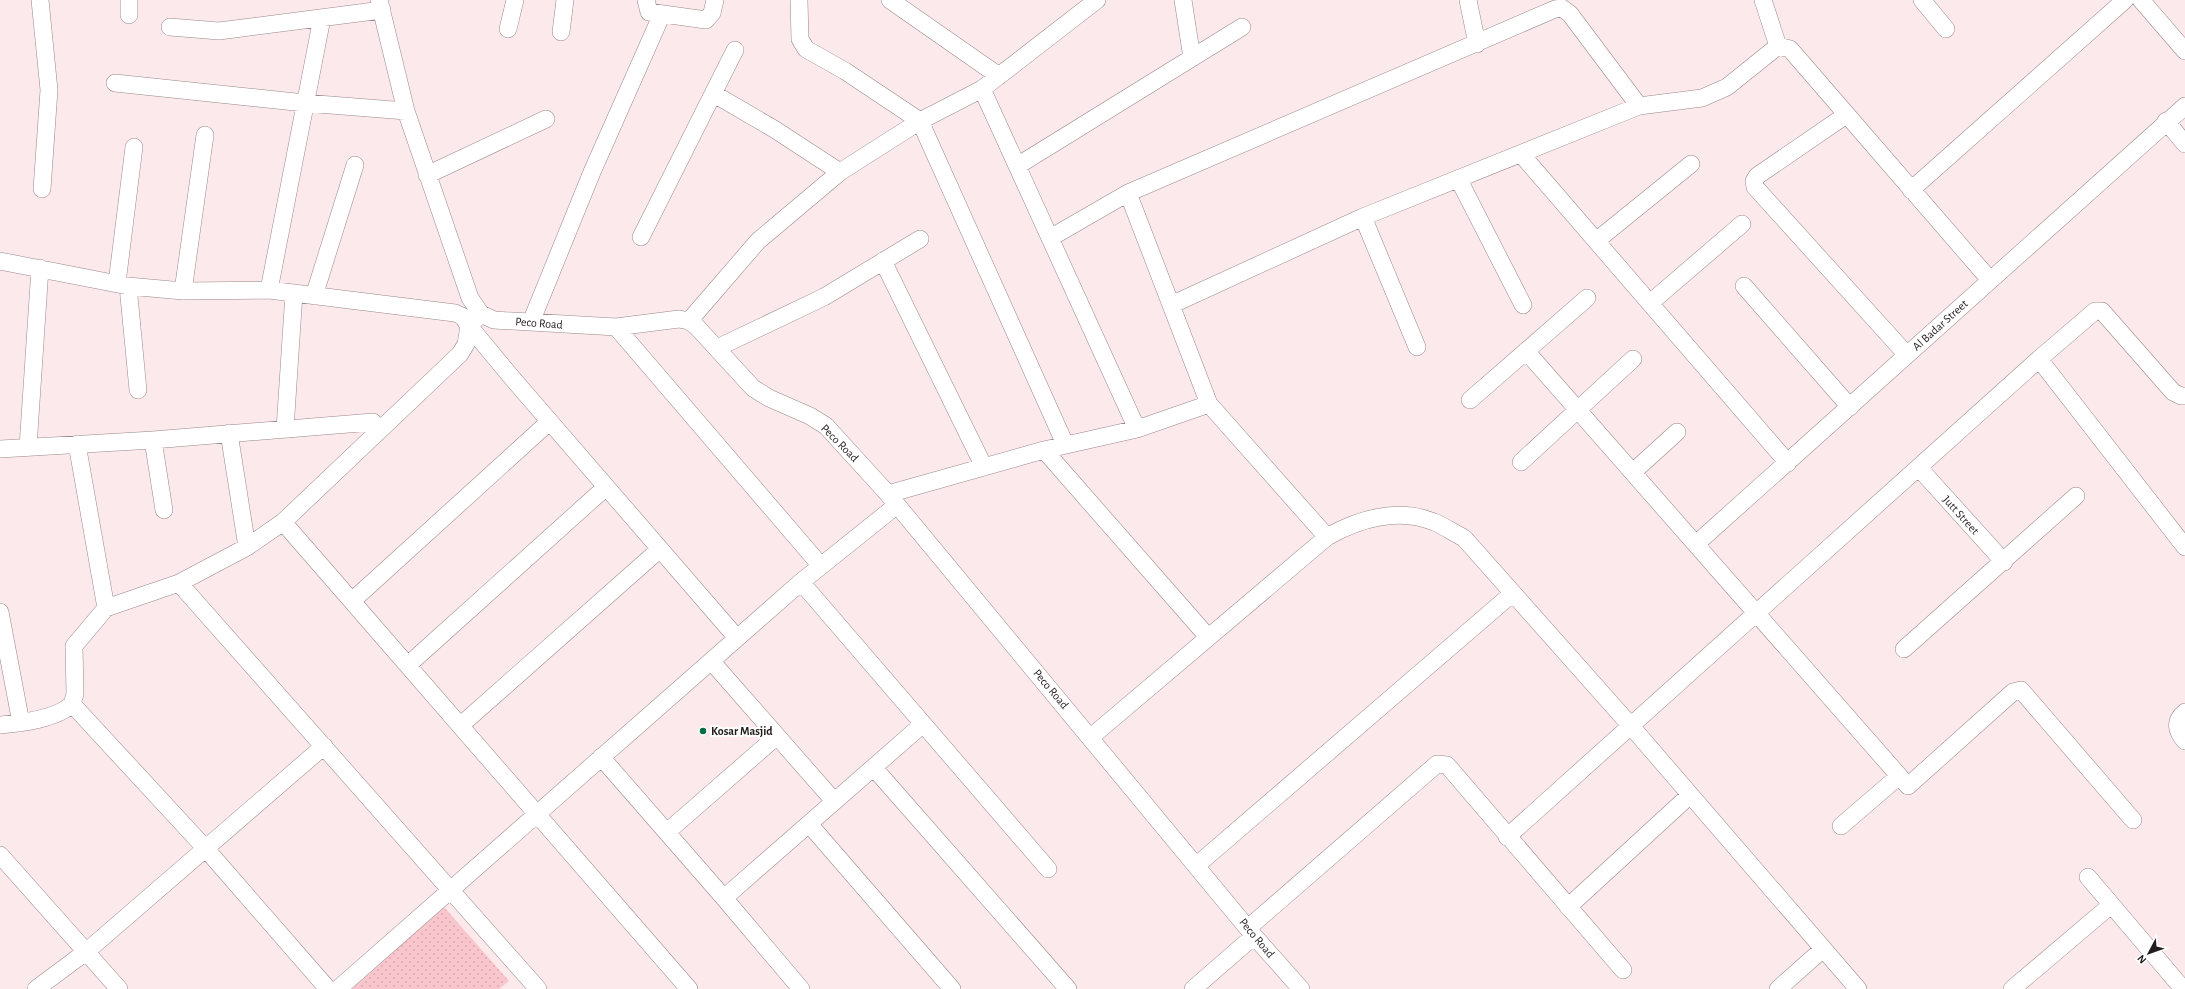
<svg xmlns="http://www.w3.org/2000/svg" width="2185" height="989" viewBox="0 0 2185 989" font-family="'Alegreya Sans',sans-serif">
<defs>
<pattern id="park-dots" width="8" height="8" patternUnits="userSpaceOnUse"><rect width="8" height="8" fill="#fac6ce"/><path d="M2 2h.1M6 6h.1" fill="none" stroke="#d6aab0" stroke-width="1.8" stroke-linecap="round"/></pattern>
</defs>
<rect width="100%" height="100%" fill="#fce9eb"/>
<path fill="url(#park-dots)" d="M444,907L509,981L499,989H352Z"/>
<g fill="none" stroke-linecap="round" stroke-linejoin="round">
<g stroke="#99888b" stroke-width="18">
<path id="minor" d="M40,0L49,90L42,189
M379,0L406,111L470,298L481,314L494,320L616,327L679,319L689,321L696,326L753,388L769,398L810,416L826,426L888,494L1254,936L1301,989
M646,0L649,12L706,20L712,13L715,0
M799,0L800,39L806,49L845,71L920,121L1065,444
M890,0L999,76
M1183,0L1192,58
M1468,0L1477,44
M1763,0L1778,46
M1922,0L1946,29
M2141,0L2185,51
M129,15V0
M170,27L219,31L382,10
M508,29L515,0
M561,32L565,0
M1778,46L1790,49L1990,280
M115,83L305,103L406,111
M982,89L1137,429
M714,94L774,129L840,172
M1846,115L1757,176L1754,181L1755,187L1907,355
M2166,121L2185,144
M1521,154L1788,463
M1017,166L1242,27
M427,175L546,119
M1459,180L1523,305
M1911,190L2125,0
M1128,193L1209,404L1327,537
M1363,217L1417,347
M641,237L735,50
M1050,238L1128,193L1555,9L1562,8L1570,14L1639,106
M1596,241L1691,164
M0,261L128,286L183,291L269,290L455,313L462,316L469,326L477,318
M883,261L984,467
M117,283L134,147
M128,286L138,390
M1744,286L1850,407
M269,290L322,18
M183,291L205,135
M314,296L355,165
M1650,303L1742,224
M1171,305L1363,217L1639,106L1702,98L1727,87L1778,46
M689,321L758,241L840,172L920,121L982,89L1097,0
M531,322L592,172L662,14
M469,326L513,379L737,638
M616,327L821,566
M717,348L824,297L920,239
M1526,351L1908,786L2013,692L2021,690L2133,820
M2039,359L2185,547
M1470,400L1587,298
M285,429L294,293
M229,433L247,547
M153,440L164,510
M77,444L106,608
M28,447L40,268
M0,449L153,440L373,422L380,430
M1044,450L1208,637
M1521,462L1633,359
M1919,468L2004,562
M1633,472L1677,432
M888,494L1044,450L1137,429L1209,404
M283,522L689,989
M1696,544L2185,106
M801,582L1048,869
M179,583L538,989
M352,601L549,422
M0,612L21,723
M1904,649L2076,496
M712,662L834,801
M408,665L606,487
M72,704L75,694L74,646L106,608L179,583L247,547L283,522L460,354L466,344L469,326
M2185,712C2174,721 2176,731 2185,741
M0,725C21,723 57,719 72,704L206,849L328,989
M461,725L660,549
M1091,737L1327,537C1358,519 1399,507 1434,522C1444,526 1454,533 1464,538L1630,725L1858,989
M601,757L724,898L801,989
M874,768L1068,989
M809,824L952,989
M1841,826L1899,776
M667,832L777,736
M1507,837L2039,359L2095,311H2102L2173,392L2181,396H2185
M0,855L119,989
M1197,865L1513,593
M2088,877L2183,989
M724,898L923,724
M1568,907L1690,795
M1248,928L1437,764L1447,765L1623,970
M36,989L87,951L324,746
M338,989L801,582L897,505
M1193,989L1254,936
M1778,989L1823,949
M2012,989L2111,905"/>
</g>
<use href="#minor" stroke="#fff" stroke-width="17"/>
</g>
<circle fill="#066d43" stroke="#fff" stroke-width="1.5" cx="703" cy="731" r="4"/>
<g text-anchor="middle" stroke-width="4" stroke-linejoin="round" paint-order="stroke">
<g font-size="12" fill="#231c1d" stroke="#fff">
<text transform="translate(539 323) rotate(4)" y="4">Peco Road</text>
<text transform="translate(1940 325) rotate(-42)" y="4">Al Badar Street</text>
<text transform="translate(840 443) rotate(45)" y="4">Peco Road</text>
<text transform="translate(1961 515) rotate(48)" y="4">Jutt Street</text>
<text transform="translate(1051 689) rotate(50)" y="4">Peco Road</text>
<text transform="translate(1257 938) rotate(50)" y="4">Peco Road</text>
</g>
<g font-size="12" font-weight="bold" fill="#231c1d" stroke="#fff" text-anchor="start">
<text x="711" y="735">Kosar Masjid</text>
</g>
</g>
<g transform="translate(2149 953) rotate(229)" stroke="#ffffff" stroke-width="3" paint-order="stroke">
<path d="M0-3L7 15L0 10L-7 15Z" fill="#231c1d"/>
<text y="-6" font-size="11" font-weight="bold" text-anchor="middle" fill="#231c1d">N</text>
</g>
</svg>
